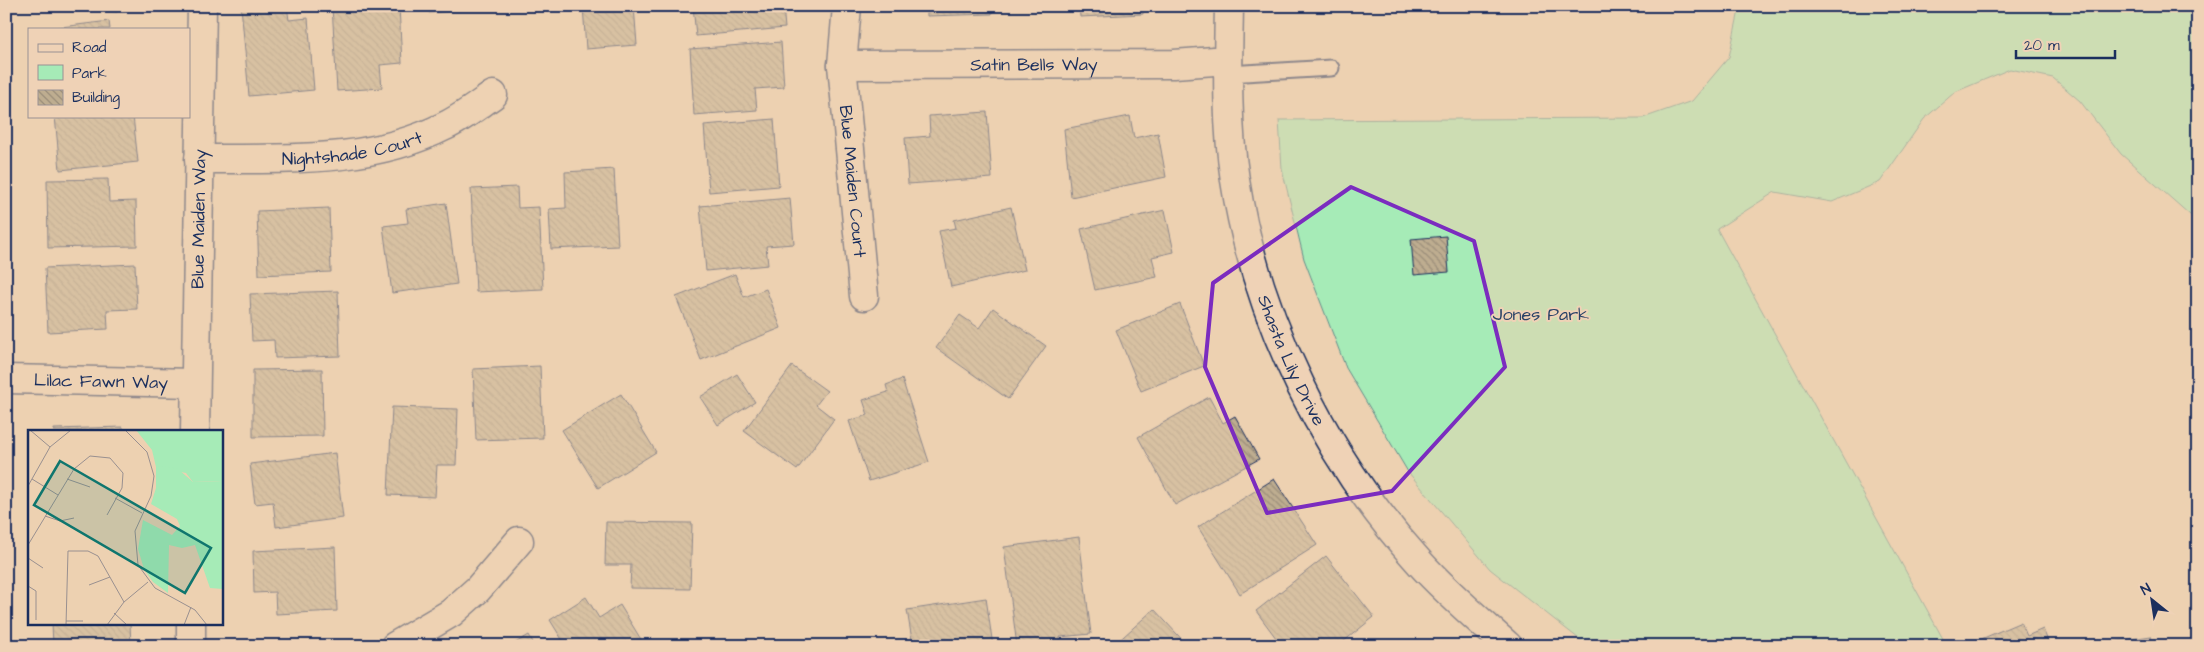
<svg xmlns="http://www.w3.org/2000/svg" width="2204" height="652" viewBox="0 0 2204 652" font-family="'Architects Daughter',sans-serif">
<defs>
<pattern id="building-back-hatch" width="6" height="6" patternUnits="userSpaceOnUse" patternTransform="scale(1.25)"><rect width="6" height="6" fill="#bead90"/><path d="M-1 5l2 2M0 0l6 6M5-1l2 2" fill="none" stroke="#9a8d79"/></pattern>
</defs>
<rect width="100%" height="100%" fill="#edd1b1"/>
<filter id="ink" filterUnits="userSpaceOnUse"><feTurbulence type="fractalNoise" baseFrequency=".02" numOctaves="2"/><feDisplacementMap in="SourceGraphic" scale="10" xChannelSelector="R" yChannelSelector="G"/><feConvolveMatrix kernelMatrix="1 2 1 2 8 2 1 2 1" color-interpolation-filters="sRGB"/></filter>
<g filter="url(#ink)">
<path fill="#a6ebb7" stroke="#608d8a" d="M1740,6H2198V222L2121,154L2080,101L2053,78L2010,69L1955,92L1924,119L1880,182L1832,202L1775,192L1717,229L1947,646H1588L1490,569L1408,472L1346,368L1304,259L1282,169L1279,120L1643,118L1692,101L1729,57Z"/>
<path fill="url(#building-back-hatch)" stroke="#1b2f5e" d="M41,6H117V12Z
M241,6H287L289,20L308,18L314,90L249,96Z
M332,6H399L402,63L380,65L382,88L337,91Z
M429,6H480V9L429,13Z
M583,6H634L637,45L586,49Z
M693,6H783L785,28L696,36Z
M927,6H992V14L927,16Z
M1079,6H1143V14L1080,17Z
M109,21L110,29H45Z
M781,42L784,87L755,89L757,110L694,115L690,49Z
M987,112L992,178L908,184L905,138L930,136L929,116Z
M55,116H133L138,162L60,170Z
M1130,116L1134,138L1158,133L1166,177L1071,197L1064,129Z
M774,119L779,186L709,192L704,125Z
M614,169L618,246L551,249L549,209L566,208L565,172Z
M108,179L109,202L136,201L137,246L48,248L47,180Z
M517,187L518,208L539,207L543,289L476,292L471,189Z
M790,198L794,244L766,246L768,265L706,271L700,206Z
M446,203L457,284L392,293L383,226L408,223L406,209Z
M1011,207L1025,270L951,287L939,231L956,228L954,220Z
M329,208L331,272L259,275L257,211Z
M1165,210L1174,252L1152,257L1157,277L1095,290L1081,229Z
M1446,236L1449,272L1414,275L1411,239Z
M135,264L137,309L107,310L108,329L48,332L45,268Z
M735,274L744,297L766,289L781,328L701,360L676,297Z
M338,291L340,356L275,358L274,340L252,341L250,294Z
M1180,304L1204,366L1141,391L1116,330Z
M993,308L1046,346L1008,399L936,348L960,315L979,328Z
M540,366L543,438L476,440L473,369Z
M792,366L827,391L816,405L834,419L797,470L744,431Z
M322,369L323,436L253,437V370Z
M737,374L755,402L718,425L700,397Z
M902,379L929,462L869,481L849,421L868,415L863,400L888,392L886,385Z
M621,394L656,452L598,488L562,430Z
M1209,397L1223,423L1235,416L1259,459L1175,505L1138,437Z
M392,407L458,409L456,465H437L435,497L388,495Z
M123,427V431H54V429Z
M335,453L343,518L276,527L273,502L255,504L250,464Z
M1274,479L1317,545L1240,594L1198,527Z
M606,522L692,523L690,589L630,588L631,565H605Z
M1079,537L1091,634L1060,637L1061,646H1017L1004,547Z
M335,547L337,611L276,614L275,592L254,593L253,551Z
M1326,556L1374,617L1338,646H1282L1256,611Z
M586,597L599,618L620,605L645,646H566L550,620Z
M986,598L993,646H913L907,610Z
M1154,609L1188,646H1113Z
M2021,622L2027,636L2043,629L2050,646H1965Z
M52,623H130L131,646H53Z
M529,635L535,646H510Z
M2151,636L2153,646H2085Z"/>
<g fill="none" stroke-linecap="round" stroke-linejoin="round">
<g stroke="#1b2f5e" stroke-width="19">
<path id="service" d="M1228,74L1331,68"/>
</g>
<g stroke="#1b2f5e" stroke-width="31">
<g id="minor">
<path id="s1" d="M847,6L842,65L864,296"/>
<path id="s2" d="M842,65L1174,64L1228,60"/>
<path id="s3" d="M199,159C282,158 368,165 445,126C462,118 477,106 493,95"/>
<path id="s4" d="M6,379L195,383"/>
<path id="s5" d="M195,431L202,6"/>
<path d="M191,646V623"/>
<path d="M395,646L451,613L478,589L519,541"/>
</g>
</g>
<g stroke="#1b2f5e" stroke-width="31">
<g id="tertiary">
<path id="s6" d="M1229,6C1228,64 1226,123 1235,180C1256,318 1326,460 1420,563C1447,593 1478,619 1508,646"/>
</g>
</g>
<use href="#service" stroke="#efd2b6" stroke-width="15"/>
<use href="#minor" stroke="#efd2b6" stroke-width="28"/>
<use href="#tertiary" stroke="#efd2b6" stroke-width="28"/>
</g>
</g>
<path d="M0 0H2204V652H0ZM1351,187L1474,241L1505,367L1392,491L1267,513L1205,367L1213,283Z" fill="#edd1b1" fill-opacity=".55" fill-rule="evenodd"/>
<path fill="none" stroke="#7b2cbf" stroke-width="4" stroke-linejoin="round" d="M1351,187L1474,241L1505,367L1392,491L1267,513L1205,367L1213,283Z"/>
<g text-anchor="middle" stroke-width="4" stroke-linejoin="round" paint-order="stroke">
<g font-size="18" fill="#1b2f5e" stroke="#efd2b6">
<text dy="6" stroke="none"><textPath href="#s2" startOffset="192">Satin Bells Way</textPath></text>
<text dy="6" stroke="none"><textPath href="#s3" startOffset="154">Nightshade Court</textPath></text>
<text dy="6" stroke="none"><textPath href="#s1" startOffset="176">Blue Maiden Court</textPath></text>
<text dy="6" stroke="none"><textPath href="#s5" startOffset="212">Blue Maiden Way</textPath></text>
<text dy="6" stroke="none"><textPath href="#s6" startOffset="364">Shasta Lily Drive</textPath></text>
<text dy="6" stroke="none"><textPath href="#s4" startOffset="95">Lilac Fawn Way</textPath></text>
</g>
<g font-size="18" fill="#294267" stroke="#efd2b6">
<text x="1541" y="320">Jones Park</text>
</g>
</g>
<g transform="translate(28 430)">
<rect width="195" height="195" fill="#edd1b1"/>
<path d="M108,0H195V51L165,52L158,43L128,37L124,20Z" fill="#a6ebb7"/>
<path d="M136,36L150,39L165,52L195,51V159L182,158L167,115L154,118L141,115L140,163L125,152L116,139L110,119L115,90L144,105L152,96L149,89L123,74L128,58V37Z" fill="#a6ebb7"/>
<path fill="none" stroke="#999090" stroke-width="1" d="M2,0L22,17M97,0L119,22L126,46L123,66L107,101L110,135L127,158L167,180L179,195M4,49L30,65M39,49L62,57M0,56L22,17L43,0M87,68L114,83M17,86L32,91L46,88M0,115L46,39L62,26L82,28L95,43L94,58L79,85M0,128L15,138M61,155L82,147M0,156L8,161V190M86,183L99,195M38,191H55M38,195L40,121H60L70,126L96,172M79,195L96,172L120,152M156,195L163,177"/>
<path fill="#0f766e" fill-opacity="0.15" stroke="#0f766e" stroke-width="2.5" d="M32,31L183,118L157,163L6,75Z"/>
<rect width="195" height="195" fill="none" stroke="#1b2f5e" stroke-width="2.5"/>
</g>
<rect width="2204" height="652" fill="none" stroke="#efd2b6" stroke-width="25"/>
<rect x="12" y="12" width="2179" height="627" fill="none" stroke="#1b2f5e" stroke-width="2" filter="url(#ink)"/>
<rect x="28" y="28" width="162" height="90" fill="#efd2b6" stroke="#9a9193"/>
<rect x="38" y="44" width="25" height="8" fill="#efd2b6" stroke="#9a9193"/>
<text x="72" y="52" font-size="15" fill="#1b2f5e">Road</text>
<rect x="38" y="65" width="25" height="15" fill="#a6ebb7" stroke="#9a9193"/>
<text x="72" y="78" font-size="15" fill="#1b2f5e">Park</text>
<rect x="38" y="90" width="25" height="15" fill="url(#building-back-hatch)" stroke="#9a9193"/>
<text x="72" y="102" font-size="15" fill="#1b2f5e">Building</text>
<g transform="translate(2152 600) rotate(330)" stroke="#efd2b6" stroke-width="4" paint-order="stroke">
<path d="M0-4L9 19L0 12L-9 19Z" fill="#1b2f5e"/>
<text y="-8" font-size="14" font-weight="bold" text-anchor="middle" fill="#1b2f5e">N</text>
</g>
<path d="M2016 50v8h99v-8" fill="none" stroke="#1b2f5e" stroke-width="2.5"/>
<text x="2024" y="50" font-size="15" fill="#1b2f5e" stroke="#efd2b6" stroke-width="4" paint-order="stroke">20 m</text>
</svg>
